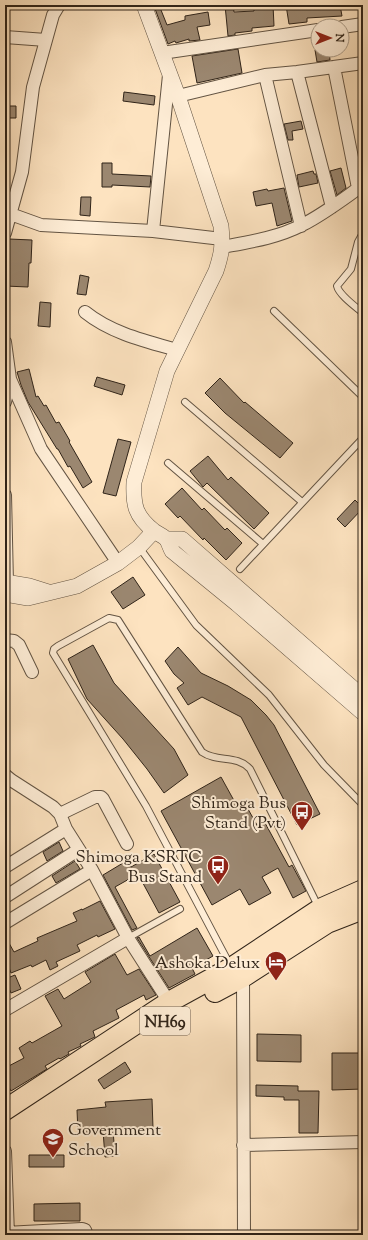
<svg xmlns="http://www.w3.org/2000/svg" width="368" height="1240" viewBox="0 0 368 1240" font-family="'Sorts Mill Goudy',serif">
<rect width="100%" height="100%" fill="#fde3c0"/>
<filter id="stains"><feTurbulence type="fractalNoise" baseFrequency=".005" numOctaves="4"/><feColorMatrix values="0 0 0 0 .2 0 0 0 0 .09 0 0 0 0 .02 0 0 0 .5 -.17"/></filter>
<radialGradient id="worn" r=".72"><stop offset=".6" stop-color="#630" stop-opacity="0"/><stop offset="1" stop-color="#630" stop-opacity=".3"/></radialGradient>
<path fill="#9b8770" stroke="#302419" d="M156,5H159L167,25L185,20V16L208,12L210,25L197,27L200,40L189,41V39L176,43L175,41L168,44L154,6Z
M225,5H233L234,12L254,11V8L263,7V5H273L274,26L252,28V31L235,33V35L228,36Z
M286,5H305V6L340,5L342,16L307,18V22L289,24Z
M238,49L242,73L197,83L192,56Z
M315,50H329L330,60L317,62Z
M124,92L155,96L154,105L123,101Z
M5,106H16V118H5Z
M301,121L303,129L292,131L293,140H288L284,124Z
M102,163H112V174L151,176L150,187L112,185V187H102Z
M341,168L346,188L337,195L330,171Z
M313,171L314,174H316L318,183L299,187L297,175Z
M284,188L292,221L277,226L272,203L256,206L253,192L267,189L268,191Z
M81,197H91L90,216L80,215Z
M9,239L32,240L31,263H29L28,287L5,286L7,240Z
M80,275L89,277L86,295L77,294Z
M40,302L51,303L50,327L38,326Z
M29,369L36,397L38,396L44,406L46,405L56,423L59,422L70,441L69,442L92,482L83,488L70,466L68,467L58,449H57L28,402L21,385L17,372Z
M97,377L125,385L122,395L94,386Z
M220,378L244,403L245,402L293,443L280,458L225,413L205,393Z
M118,439L131,442L116,496L103,493Z
M208,456L228,480L231,477L269,513L254,529L207,483L203,487L190,471Z
M182,488L202,510L204,508L225,530L227,528L242,543L226,560L204,538L203,540L180,516L178,518L165,504Z
M355,500L363,508L345,527L337,519Z
M133,577L145,595L123,609L111,592Z
M93,645L114,683L174,749L188,775L164,793L147,769L123,739L87,699L68,659Z
M178,647L201,673L228,686L251,700L266,715L274,725L320,814L297,825L241,717L202,697L188,705L177,688L184,683L174,674L165,661Z
M221,777L237,806L244,802L257,825L264,821L289,867L292,865L306,891L293,898L278,868L262,877L271,893L249,905L240,889L212,905L161,811Z
M59,842L63,851L47,861L43,852Z
M154,854L180,902L159,913L138,874L115,887L137,928L132,930L103,875L128,860L131,867Z
M75,861L80,869L56,883L52,876Z
M100,901L115,929L98,937L97,935L77,945L80,951L56,962L58,966L50,970L46,960L32,967L31,965L11,973L5,957V936L14,952L38,941L37,938L77,921L73,913L82,909V910Z
M197,928L213,956L192,968L195,974L169,988L137,938L139,937L150,956Z
M115,954L127,975L139,969L156,995L146,1000L144,995L116,1010L119,1018L93,1031L95,1037L80,1044L81,1046L68,1052L69,1054L60,1059L59,1058L45,1066L47,1069L11,1091L5,1080V1068L24,1058L19,1048L30,1041L32,1043L62,1026L45,996L58,989L64,999L91,982L85,972Z
M15,975L21,989L11,993L5,979Z
M257,1034L301,1035V1062L257,1061Z
M332,1053H363V1089L332,1090Z
M125,1062L131,1072L104,1089L98,1080Z
M256,1085L298,1086V1091H319L318,1133H299V1100H284V1097L256,1096Z
M152,1099L153,1128L113,1130L115,1156L105,1157L103,1131L78,1133L77,1110L106,1107L105,1102Z
M29,1155H64V1167H29Z
M80,1203V1221H34V1204Z"/>
<g fill="none" stroke-linecap="round" stroke-linejoin="round">
<g stroke="#635443" stroke-width="8">
<path id="service" d="M363,233L358,242L351,269L337,286C339,295 356,307 363,313
M274,311L363,397
M185,402L302,502
M168,463L263,544
M139,547L196,625L269,695L324,765L363,805
M240,569L363,438
M128,938L180,909
M230,965L146,806L53,653L54,649L58,646L109,618L118,620L202,752C218,763 236,754 250,769L319,908"/>
</g>
<g stroke="#635443" stroke-width="14">
<path id="minor" d="M342,27L363,24
M5,37L46,40
M162,53L318,30
M334,67L358,188
M297,72L332,207
M265,75L301,226
M178,96L265,75L297,72L363,63
M5,212L41,225L153,231L222,239
M153,231L169,75
M5,233L22,172L33,87L53,15L59,5
M222,247C249,242 277,238 302,225C324,214 343,199 363,185
M85,312C111,333 145,341 177,350
M5,342L10,379L41,449L118,563
M5,402L10,379
M5,495L7,583L6,591
M5,640L14,641L19,645L32,672
M5,775L11,780L53,807L60,814L66,829L92,870L128,938L169,1002
M60,814L95,797H101L103,799L127,844
M5,867L66,829
M5,897L78,850
M5,923L92,870
M243,977L244,1235
M5,1010L128,938
M243,1145L363,1142
M5,1151L8,1235
M5,1233L82,1229L85,1230L87,1235"/>
</g>
<g stroke="#635443" stroke-width="16">
<path id="tertiary" d="M144,5L178,96L221,226C223,245 222,253 216,271L167,371L134,482C133,505 135,516 154,531C158,534 164,536 167,540C169,543 170,548 172,551L237,604L363,713
M166,539H182L363,697
M5,582L29,586L48,592
M5,594L28,598L77,586L118,563L139,547L154,531"/>
</g>
<g stroke="#302419" stroke-width="22">
<path id="trunk" d="M215,992L243,977L327,923L363,909
M5,1110L169,1002L231,968L320,909L363,890"/>
</g>
<use href="#service" stroke="#feedd6" stroke-width="6"/>
<use href="#minor" stroke="#feedd6" stroke-width="12"/>
<use href="#tertiary" stroke="#feedd6" stroke-width="15"/>
<use href="#trunk" stroke="#fde3c0" stroke-width="20"/>
</g>
<defs>
<g id="bus-pin" transform="scale(1.15)"><path d="M0 17L-7.5 6A9.5 9.5 0 1 1 7.5 6Z" fill="#8f2418" stroke="#feedd6"/><path d="M-5-6H5V4H4V6H2V4H-2V6H-4V4H-5ZM-3.5-4V0h7V-4ZM-3.5 1.2v1.5H-2V1.2ZM2 1.2v1.5H3.5V1.2Z" fill="#fff"/></g>
<g id="hotel-pin" transform="scale(1.15)"><path d="M0 17L-7.5 6A9.5 9.5 0 1 1 7.5 6Z" fill="#8f2418" stroke="#feedd6"/><path d="M-6-4.5h1.5V1H6V5H4.5V3h-9V5H-6ZM-4 0a1.8 1.8 0 1 1 3.6 0ZM.5 0V-2.5h3Q6-2.5 6 0Z" fill="#fff"/></g>
<g id="school-pin" transform="scale(1.15)"><path d="M0 17L-7.5 6A9.5 9.5 0 1 1 7.5 6Z" fill="#8f2418" stroke="#feedd6"/><path d="M0-5L7-2L0 1L-7-2ZM-4 1L0 2.5L4 1V4Q0 6-4 4Z" fill="#fff"/></g>
</defs>
<g fill-rule="evenodd">
<use href="#bus-pin" x="302" y="812"/>
<use href="#bus-pin" x="218" y="866"/>
<use href="#hotel-pin" x="276" y="962"/>
<use href="#school-pin" x="53" y="1139"/>
</g>
<g text-anchor="middle" stroke-width="4" stroke-linejoin="round" paint-order="stroke">
<rect fill="#feedd6" stroke="#6e6052" stroke-width="1" x="140" y="1007" width="50" height="28" rx="3"/>
<g font-size="16" font-weight="bold" fill="#302419">
<text x="165" y="1027">NH69</text>
</g>
<g font-size="17" fill="#302419" stroke="#feedd6" text-anchor="end">
<text x="286" y="808">Shimoga Bus<tspan x="286" dy="20">Stand (Pvt)</tspan></text>
<text x="202" y="862">Shimoga KSRTC<tspan x="202" dy="20">Bus Stand</tspan></text>
<text x="260" y="968">Ashoka Delux</text>
<text x="68" y="1135" text-anchor="start">Government<tspan x="68" dy="20">School</tspan></text>
</g>
</g>
<rect width="368" height="1240" fill="none" stroke="#fde3c0" stroke-width="20"/>
<rect x="6" y="6" width="356" height="1228" fill="none" stroke="#302419" stroke-width="2"/>
<rect x="10" y="10" width="348" height="1220" fill="none" stroke="#302419"/>
<g transform="translate(330 38) rotate(90)"><circle r="19" fill="#feedd6" stroke="#ac9d8a"/>
<path d="M0-3L7 15L0 10L-7 15Z" fill="#8f2418"/>
<text y="-6" font-size="11" font-weight="bold" text-anchor="middle" fill="#302419">N</text>
</g>
<rect width="100%" height="100%" filter="url(#stains)"/>
<rect width="100%" height="100%" fill="url(#worn)"/>
</svg>
